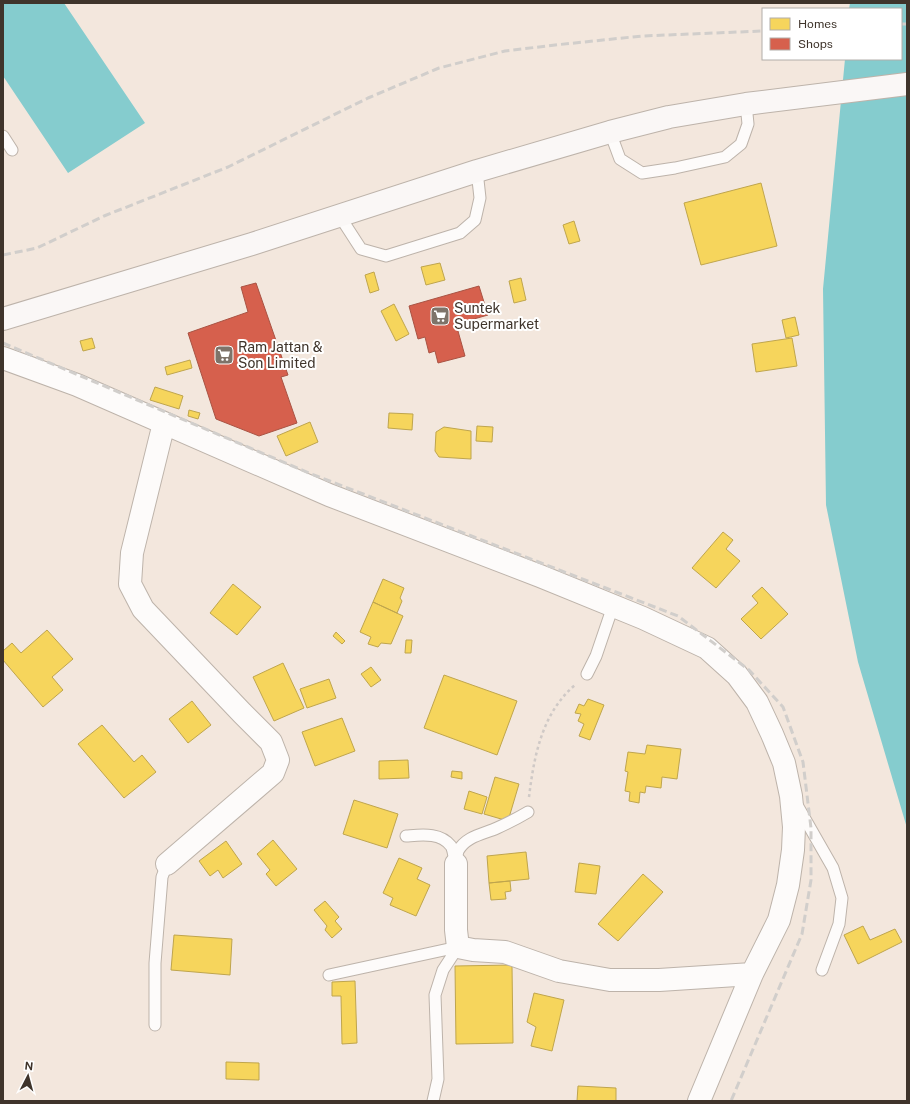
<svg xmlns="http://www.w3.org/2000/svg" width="910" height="1104" viewBox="0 0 910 1104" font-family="'Public Sans',sans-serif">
<rect width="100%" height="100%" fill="#f3e7dd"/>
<path fill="#85ccce" d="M3,3H64L145,123L68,173L3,76Z
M850,3H907V828L858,662L826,505L823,289L845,59H901V9H849Z"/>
<path fill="#f6d55c" stroke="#bfa54d" d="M761,183L777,246L701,265L684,203Z
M574,221L580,241L569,244L563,225Z
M440,263L445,280L426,285L421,267Z
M374,272L379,290L370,293L365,275Z
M521,278L526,300L514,303L509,281Z
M394,304L409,334L396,341L381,311Z
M795,317L799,335L786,338L782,320Z
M92,338L95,348L83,351L80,341Z
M792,338L797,366L756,372L752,344Z
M190,360L192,368L167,375L165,367Z
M155,387L183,396L179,409L150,400Z
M189,410L200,413L198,419L188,416Z
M389,413L413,414L412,430L388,428Z
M310,422L318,442L286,456L277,436Z
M477,426L493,427L492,442L476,441Z
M444,427L471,431V459L439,457L435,451L436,432Z
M723,532L733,540L726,549L740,561L716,588L692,568Z
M383,579L404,588L400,598L402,601L397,613L373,602Z
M233,584L261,607L237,635L210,613Z
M762,587L788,614L761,639L741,619L758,603L752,596Z
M373,602L403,616L391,644L381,643L378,647L368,644L371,637L360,632Z
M47,630L73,659L52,677L63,690L43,707L3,660V651L12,643L21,653Z
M336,632L345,641L342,644L333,636Z
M406,640H412L411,653H405Z
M283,663L304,708L274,721L253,677Z
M371,667L381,680L371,687L361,674Z
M444,675L517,701L497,755L424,728Z
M329,679L336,698L307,708L300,689Z
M588,699L604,705L590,740L579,736L584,724L578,721L581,714L575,713L579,704L584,706Z
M192,701L211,725L188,743L169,719Z
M342,718L355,751L315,766L302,732Z
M102,725L134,762L142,755L156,772L124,798L78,744Z
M647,745L681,749L677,779L662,777L661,788L646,786L645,793L640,792L639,803L629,801L630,792L625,791L628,772L625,771L628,752L645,754Z
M408,760L409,778L379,779V761Z
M452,771L462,772V779L451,777Z
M495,777L519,784L508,821L484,814Z
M469,791L487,797L482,814L464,809Z
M354,800L398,814L387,848L343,834Z
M273,840L297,869L276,886L266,874L270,870L257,854Z
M226,841L242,864L223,878L218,870L210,876L199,861Z
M526,852L529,879L489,883L487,856Z
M399,858L422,868L417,879L430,885L416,916L390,905L393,898L383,893Z
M579,863L600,866L596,894L575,892Z
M643,874L663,892L618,941L598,924Z
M510,881L511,891L505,892L506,899L491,900L489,883Z
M325,901L339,917L335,921L342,929L332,938L325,930L327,926L314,910Z
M863,926L870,940L895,929L902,942L858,964L844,935Z
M174,935L232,939L230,975L171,970Z
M512,965L513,1043L456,1044L455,966Z
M355,981L357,1043L342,1044L341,996H332V982Z
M534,993L564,1000L552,1051L531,1046L536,1027L527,1022Z
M226,1062L259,1063V1080L226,1079Z
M578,1086L616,1088V1101H577Z"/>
<path fill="#d6604d" stroke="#a95343" d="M256,283L288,375L281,377L297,423L259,436L216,419L188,333L248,312L241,287Z
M479,286L488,315L456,324L465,356L438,363L435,351L429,353L425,337L418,339L409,306Z"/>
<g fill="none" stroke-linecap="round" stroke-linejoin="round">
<g stroke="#bdb3aa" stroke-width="13">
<path id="lane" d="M610,132L620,159L642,173L675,168L725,157L741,144L748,124L746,104
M3,136L12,150
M339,215L361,249L386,256L460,233L475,220L480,198L477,171
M587,674L596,656L613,606
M797,805L833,868L842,898L839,924L822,970
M406,836C421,835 440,832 451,846C453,849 454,857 455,861
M456,864C456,860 457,855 458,851C466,836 484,834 497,828C508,823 518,818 528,812
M329,975L458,947
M155,1025V963L162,877L167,864
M433,1101L438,1079L435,995L443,970L458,947"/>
</g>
<g stroke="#bdb3aa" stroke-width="24">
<path id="street" d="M3,358L77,385L329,495L540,576L643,618L707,648L737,675L757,702L772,734L784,763L791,796L794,827L793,850L788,885L779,920L752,974L699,1101
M164,423L132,553L130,584L143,609L242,713L271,742L278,760L273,773L167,864
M456,864V930L458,947L473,950L505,952L559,971L610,980H659L752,974"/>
</g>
<g stroke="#bdb3aa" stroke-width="24">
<path id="secondary" d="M3,319L252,244L477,171L610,132L669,117L746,104L907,84"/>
</g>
<path stroke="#cfc9c6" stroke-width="2.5" stroke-dasharray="3 3" stroke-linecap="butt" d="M529,797C534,756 542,713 575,685"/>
<use href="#lane" stroke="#fdfbfa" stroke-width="11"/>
<use href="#street" stroke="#fdfbfa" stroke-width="22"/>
<use href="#secondary" stroke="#faf7f6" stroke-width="22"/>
<path stroke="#d1cecb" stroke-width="3" stroke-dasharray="8 4" stroke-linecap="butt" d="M901,24H907
M3,255L37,248L104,216L228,167L368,98L439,68L505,51L555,45L642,36L763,31
M3,343L309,473L678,616L749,670L783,707L803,762L811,828V880L802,934L731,1101"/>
</g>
<defs>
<g id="supermarket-square" transform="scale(1)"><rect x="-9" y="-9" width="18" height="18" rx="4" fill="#7e7369" stroke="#fff"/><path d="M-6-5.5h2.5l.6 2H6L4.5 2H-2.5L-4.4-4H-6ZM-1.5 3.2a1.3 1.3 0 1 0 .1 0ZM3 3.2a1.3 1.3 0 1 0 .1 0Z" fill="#fff"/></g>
</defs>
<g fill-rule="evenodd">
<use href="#supermarket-square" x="440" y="316"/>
<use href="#supermarket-square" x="224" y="355"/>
</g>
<g text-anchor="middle" stroke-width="4" stroke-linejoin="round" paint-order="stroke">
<g font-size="14" fill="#3f342b" stroke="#fff" text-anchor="start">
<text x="454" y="313">Suntek<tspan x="454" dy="16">Supermarket</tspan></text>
<text x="238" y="352">Ram Jattan &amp;<tspan x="238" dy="16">Son Limited</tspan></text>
</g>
</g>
<rect width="910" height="1104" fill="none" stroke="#3f342b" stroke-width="8"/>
<rect x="762" y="8" width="140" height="52" fill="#ffffff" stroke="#b2aeaa"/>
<rect x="770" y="18" width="20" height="12" fill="#f6d55c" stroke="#b2aeaa"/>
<text x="798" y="28" font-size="12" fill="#3f342b">Homes</text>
<rect x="770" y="38" width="20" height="12" fill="#d6604d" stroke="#b2aeaa"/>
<text x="798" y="48" font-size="12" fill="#3f342b">Shops</text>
<g transform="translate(28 1076) rotate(6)" stroke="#ffffff" stroke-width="3" paint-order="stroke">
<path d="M0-3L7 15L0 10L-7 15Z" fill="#3f342b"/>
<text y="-6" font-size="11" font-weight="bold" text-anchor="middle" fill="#3f342b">N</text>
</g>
</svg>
